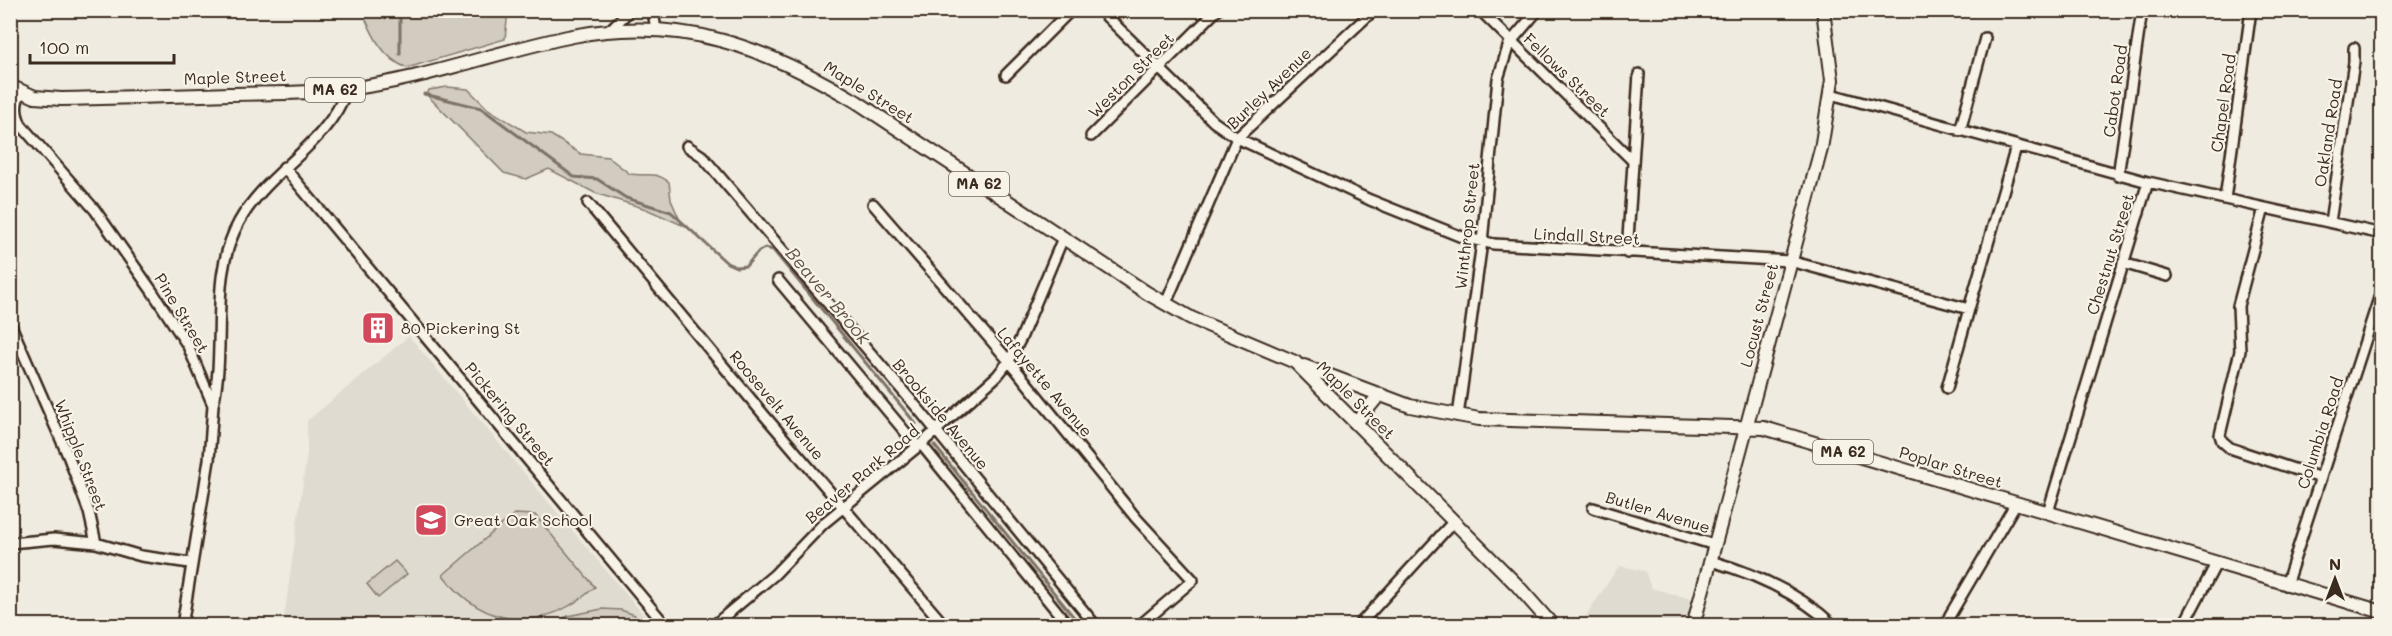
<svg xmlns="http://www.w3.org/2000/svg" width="2392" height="636" viewBox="0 0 2392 636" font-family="Mali,sans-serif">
<rect width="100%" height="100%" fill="#efebe0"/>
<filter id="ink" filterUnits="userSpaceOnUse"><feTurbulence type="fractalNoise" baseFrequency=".0167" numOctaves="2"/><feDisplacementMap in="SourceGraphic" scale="12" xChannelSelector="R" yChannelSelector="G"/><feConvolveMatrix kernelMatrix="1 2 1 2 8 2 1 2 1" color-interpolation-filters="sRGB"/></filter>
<g filter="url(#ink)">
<path fill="#e0dbd0" d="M409,336L652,625L283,626L307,453V421Z
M1619,566L1645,571L1651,588L1708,603L1702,625L1579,626Z"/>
<path fill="#d1cbc0" stroke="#867a6f" stroke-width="1.5" d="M362,11H508L505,39L407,68C382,58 372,34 362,11Z
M447,87L468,89L488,109L526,132L551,135L581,154L608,157L630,174C646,177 653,170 669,182L671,200L682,225L646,209L595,193L549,169L526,179L504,173L427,95L429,90Z
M514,514L535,515L595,587C544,633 485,630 443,575Z
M395,561L407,574L378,598L367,584Z
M602,609L621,610L635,615L632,625H549L568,616Z"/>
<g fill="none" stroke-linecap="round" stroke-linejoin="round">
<path stroke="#7e7266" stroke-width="3" d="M400,10V54
M424,94L481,108L574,177L597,179L626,198L671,212L727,263L736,267L746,266L759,251L765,248L773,250L916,424
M934,445L1081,626"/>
<g stroke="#3b2a1e" stroke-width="14">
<path id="minor" d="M653,10L656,31
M1100,10L1214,122L1237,138L1370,200L1462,237L1494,244L1790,261L1969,309L2016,147
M1480,10L1633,161
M609,31L630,10
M1006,75L1071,10
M21,91C15,104 15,112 21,125L95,210L152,291L188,346L213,405L209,460L182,626
M1831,94L2148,182L2048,512
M1960,131L1985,38
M1091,136L1217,10
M687,146L702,156L920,411L1096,626
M284,167L666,626
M2118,176L2142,10
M2148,182L2382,234
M2225,199L2251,10
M588,203L764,415L945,626
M873,204L1009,361L1136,518L1193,580L1139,626
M2264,208L2238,306L2240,351L2220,435L2222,441L2230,448L2321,478
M2330,222L2354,62V48
M1627,253L1639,74
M2123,263L2167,276
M778,280L917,446
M1166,303L1237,138L1374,10
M10,323L69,458L89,512L96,543L141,556L190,563
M1947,388L1969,309
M213,405C227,344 208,278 239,222C267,171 328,145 347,89
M1458,416L1482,242L1498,79L1509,44L1538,10
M921,444L1064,620
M1593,508L1715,545
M10,543L54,539L96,543
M1711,561C1756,574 1800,594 1834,626
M2286,585L2382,289
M713,626L774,575L824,523L921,444L997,376L1009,361L1021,338L1063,238
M1358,626L1454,521
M1946,626L1950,615L2016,503
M2183,626L2217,562"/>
</g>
<g stroke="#3b2a1e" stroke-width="16">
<path id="major" d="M10,86L35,97L61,99C117,98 173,96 229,94C268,93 308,94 347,89C424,80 497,51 573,36C682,15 765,47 857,102L1147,293L1191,318L1295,362L1516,584L1553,626
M1304,366L1410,406L1479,419L1764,428L2382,612
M1356,423L1379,395
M1693,626L1821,149L1832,80L1823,10"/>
</g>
<use href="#minor" stroke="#f7f3e8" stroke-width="9"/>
<use href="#major" stroke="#f7f3e8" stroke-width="12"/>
</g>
</g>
<defs>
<g id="building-square" transform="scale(1.725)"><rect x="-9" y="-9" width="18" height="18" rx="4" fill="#d1495b" stroke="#f7f3e8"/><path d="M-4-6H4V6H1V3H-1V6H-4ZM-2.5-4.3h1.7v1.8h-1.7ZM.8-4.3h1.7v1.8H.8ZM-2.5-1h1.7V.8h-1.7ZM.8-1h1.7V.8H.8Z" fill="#fff"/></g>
<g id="school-square" transform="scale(1.725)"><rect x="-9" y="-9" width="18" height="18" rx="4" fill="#d1495b" stroke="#f7f3e8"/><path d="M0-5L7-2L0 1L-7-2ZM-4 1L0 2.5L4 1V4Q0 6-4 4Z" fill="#fff"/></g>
</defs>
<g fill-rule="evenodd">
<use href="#building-square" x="378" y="328"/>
<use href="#school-square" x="431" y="520"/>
</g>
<g text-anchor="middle" stroke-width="4.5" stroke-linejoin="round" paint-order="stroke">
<g fill="#f7f3e8" stroke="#73665b" stroke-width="1.5">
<rect x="305" y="78" width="60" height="24" rx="4.5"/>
<rect x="949" y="172" width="60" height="24" rx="4.5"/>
<rect x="1813" y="440" width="60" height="24" rx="4.5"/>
</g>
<g font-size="15" font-weight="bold" fill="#3b2a1e">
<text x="335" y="95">MA 62</text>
<text x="979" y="189">MA 62</text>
<text x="1843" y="457">MA 62</text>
</g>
<g font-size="16" fill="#3b2a1e" stroke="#f7f3e8">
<text transform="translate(1131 75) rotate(-45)" y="6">Weston Street</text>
<text transform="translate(1567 75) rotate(44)" y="6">Fellows Street</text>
<text transform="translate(235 77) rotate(-2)" y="6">Maple Street</text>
<text transform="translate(1269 88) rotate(-44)" y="6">Burley Avenue</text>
<text transform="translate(2115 91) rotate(-82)" y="6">Cabot Road</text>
<text transform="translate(869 92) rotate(32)" y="6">Maple Street</text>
<text transform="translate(2223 103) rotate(-82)" y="6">Chapel Road</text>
<text transform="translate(2328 133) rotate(-81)" y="6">Oakland Road</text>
<text transform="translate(1467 226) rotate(-84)" y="6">Winthrop Street</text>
<text transform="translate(1587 236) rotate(3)" y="6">Lindall Street</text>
<text transform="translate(2110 254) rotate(-73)" y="6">Chestnut Street</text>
<text transform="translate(182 313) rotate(59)" y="6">Pine Street</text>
<text transform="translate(1759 315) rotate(-75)" y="6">Locust Street</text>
<text transform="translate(1045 382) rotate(50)" y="6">Lafayette Avenue</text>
<text transform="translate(1356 400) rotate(45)" y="6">Maple Street</text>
<text transform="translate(777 405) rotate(50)" y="6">Roosevelt Avenue</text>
<text transform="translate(510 414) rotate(50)" y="6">Pickering Street</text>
<text transform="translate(941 414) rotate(50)" y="6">Brookside Avenue</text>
<text transform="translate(2320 433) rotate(-72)" y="6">Columbia Road</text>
<text transform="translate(81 455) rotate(69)" y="6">Whipple Street</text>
<text transform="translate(1951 467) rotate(17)" y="6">Poplar Street</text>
<text transform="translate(862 474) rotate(-40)" y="6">Beaver Park Road</text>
<text transform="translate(1658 512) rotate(17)" y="6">Butler Avenue</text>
</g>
<g font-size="16" fill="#3b2a1e" stroke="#f7f3e8" text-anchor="start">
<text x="401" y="334">80 Pickering St</text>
<text x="454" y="526">Great Oak School</text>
</g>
<g font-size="18" font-style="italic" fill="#625448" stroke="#f7f3e8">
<text transform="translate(828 296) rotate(50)" y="6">Beaver Brook</text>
</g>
</g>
<rect width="2392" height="636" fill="none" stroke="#f7f3e8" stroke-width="36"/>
<rect x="18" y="18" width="2356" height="600" fill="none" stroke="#3b2a1e" stroke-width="2" filter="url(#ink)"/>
<g transform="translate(2335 579)" stroke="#f7f3e8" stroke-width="4.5" paint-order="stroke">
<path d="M0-4.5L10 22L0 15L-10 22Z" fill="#3b2a1e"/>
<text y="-9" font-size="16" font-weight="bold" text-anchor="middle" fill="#3b2a1e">N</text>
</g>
<path d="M30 54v9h144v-9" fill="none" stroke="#3b2a1e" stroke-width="3"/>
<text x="39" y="54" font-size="18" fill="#3b2a1e" stroke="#f7f3e8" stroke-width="4.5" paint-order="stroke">100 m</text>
</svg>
